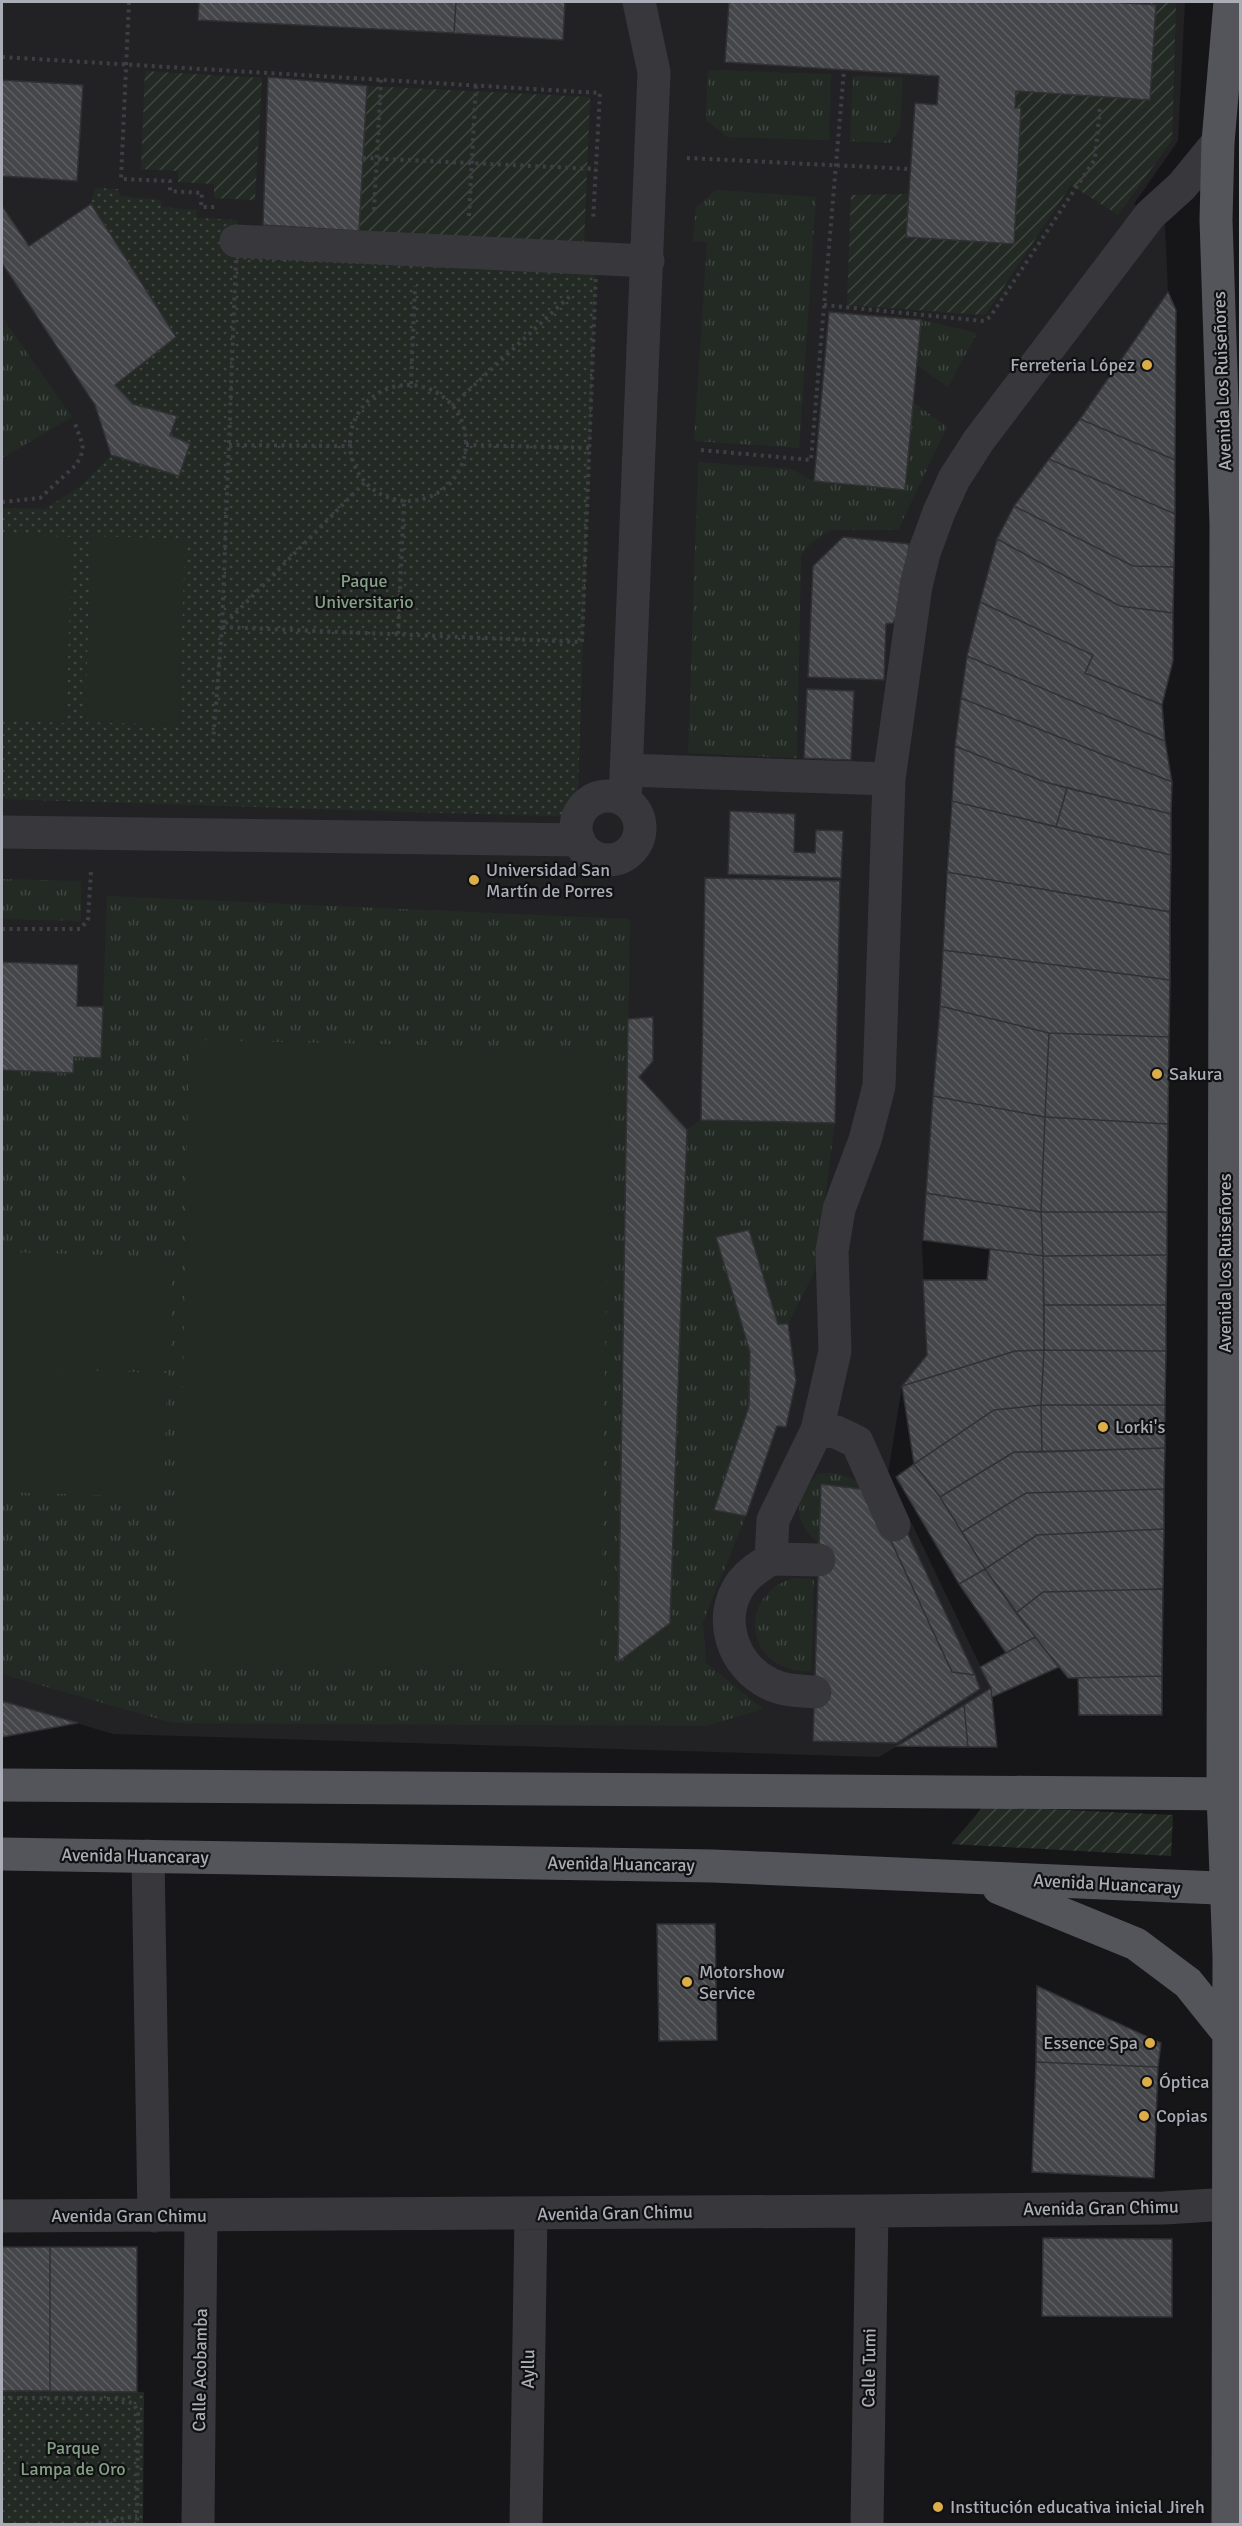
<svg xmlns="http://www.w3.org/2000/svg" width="1242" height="2526" viewBox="0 0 1242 2526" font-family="Signika,sans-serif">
<defs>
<pattern id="grass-tufts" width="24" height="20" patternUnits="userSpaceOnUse" patternTransform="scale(1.5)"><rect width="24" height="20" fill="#232a24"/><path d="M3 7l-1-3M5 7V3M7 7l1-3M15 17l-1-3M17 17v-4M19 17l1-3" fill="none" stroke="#404642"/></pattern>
<pattern id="park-dots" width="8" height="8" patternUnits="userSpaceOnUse" patternTransform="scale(1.5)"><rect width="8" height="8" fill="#232a24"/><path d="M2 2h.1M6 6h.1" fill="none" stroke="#404642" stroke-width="1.8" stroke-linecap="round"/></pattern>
<pattern id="garden-furrows" width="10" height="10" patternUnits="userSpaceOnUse" patternTransform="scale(1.5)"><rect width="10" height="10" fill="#232a24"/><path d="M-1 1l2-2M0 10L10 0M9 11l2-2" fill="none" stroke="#404642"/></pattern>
<pattern id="building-back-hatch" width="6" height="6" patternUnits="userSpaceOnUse" patternTransform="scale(1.5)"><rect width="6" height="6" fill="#45464a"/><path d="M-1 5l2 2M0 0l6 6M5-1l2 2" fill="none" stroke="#5d5e62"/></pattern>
</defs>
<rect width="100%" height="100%" fill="#161618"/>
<path fill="#222225" d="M2,2H1185L1178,141L1134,204L1165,225L1168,292L1080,419L1014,506L997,539L967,656L955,746L945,887L942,977L922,1245L927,1355L902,1386L888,1474L991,1688L879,1757L113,1734L2,1701Z"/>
<path fill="url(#grass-tufts)" d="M708,70L831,74L829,140L727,137L706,120Z
M853,76L903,78L900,128L890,143L850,141Z
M716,190L816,197L799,448L694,441L707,242L693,241L696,207Z
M2,317L72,417L2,458Z
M921,320L977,333L948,387L917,365Z
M913,402L947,427L898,530H830L810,544L801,555L797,758L688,753L698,462L791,469L814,481Z
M2,879L81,881V921L2,919Z
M107,896L630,919L618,1661L670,1623L687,1130L701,1120L835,1123L815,1271L788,1324H778L749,1231L717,1237L750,1352L749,1406L714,1510L746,1516L703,1622L706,1663L763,1709L706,1726L173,1723L2,1674V1070L73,1073L74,1057L101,1058Z
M831,1473C847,1475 855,1479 867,1490L819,1544C792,1521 794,1499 818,1474Z
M793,1578L814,1579L811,1671C748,1674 733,1598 793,1578Z"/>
<path fill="url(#park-dots)" d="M95,188L118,189L120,196L160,200L162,207L196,210L197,218L237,220L236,256L596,272L577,817L2,799V508L45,509L81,486L111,455L179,476L190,444L170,435L176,416L133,404L115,385L176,337L91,204Z
M2,2391L144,2392L143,2524H2Z"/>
<path fill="url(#garden-furrows)" d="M1110,2H1176L1172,140L1118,215L1071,185L985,315L847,305L851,195L909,194L907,237L1014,244L1021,108H1015L1016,91L1150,100L1156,5Z
M145,71L262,78L255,200L214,198V184L178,182V171L141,169Z
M367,86L590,97L584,244L359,231Z
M984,1806L1173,1815L1171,1856L951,1844Z"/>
<path fill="#232a24" d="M2,534L72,537L66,723L2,720Z
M91,536L185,539L179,725L85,722Z
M189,1040L610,1049L600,1672L178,1663Z
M2,1252L172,1257L170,1370L2,1365Z
M2,1368L167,1373L164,1497L2,1492Z"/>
<path fill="url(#building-back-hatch)" stroke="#313134" stroke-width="1.5" d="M199,2H456L454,33L198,20Z
M456,2H565L563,40L454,33Z
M729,2H1110L1156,5L1150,100L1016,91L1015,108H1021L1014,244L906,237L915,103L937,105L939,76L725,62Z
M268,77L367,86L359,231L263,225Z
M2,80L83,85L77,181L2,176Z
M91,204L176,337L115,385L133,404L177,416L170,435L190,444L179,476L111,455L95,405L2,263V206L29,246Z
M1168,292L1176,310L1175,460L1080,419Z
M829,312L921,320L905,490L814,481Z
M1080,419L1175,460V514L1049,459Z
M1049,459L1175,514L1174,567L1133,566L1014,506Z
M1014,506L1133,566L1174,567L1173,613L1120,606L997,539Z
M843,537L909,544L903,604L893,623L886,624L884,680L808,677L813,566Z
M997,539L1120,606L1173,613V661L1162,705L1085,673L1093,655L980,602Z
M980,602L1093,655L1085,673L1162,705L1165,741L967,656Z
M967,656L1165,741L1172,782L961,698Z
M807,689L854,691L851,760L804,758Z
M961,698L1172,782L1171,814L1045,782L955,746Z
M955,746L1045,782L1067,788L1056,827L952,801Z
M1067,788L1171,814V855L1056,827Z
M952,801L1171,855L1170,912L947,872Z
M730,811L795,814L794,852L815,853L816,830L843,831L841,878L728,874Z
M947,872L1170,912V980L943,950Z
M705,878L840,881L835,1123L701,1120Z
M943,950L1170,980L1169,1037L1049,1033L940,1006Z
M2,962L78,965L77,1006L103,1007L101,1058L74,1057L73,1073L2,1070Z
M940,1006L1049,1033L1045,1117L933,1096Z
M653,1017V1061L639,1077L687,1130L670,1623L618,1662L628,1019Z
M1049,1033L1169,1037L1168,1124L1045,1117Z
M933,1096L1045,1117L1041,1212L926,1193Z
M1045,1117L1168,1124L1167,1212H1041Z
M926,1193L1041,1212L1043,1256L923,1240Z
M1041,1212H1167V1255L1043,1256Z
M749,1230L778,1324H788L796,1381L786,1427L777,1426L746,1516L714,1510L749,1406L750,1352L716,1237Z
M990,1249L1043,1256L1044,1350L1015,1351L902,1386L927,1355L923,1280H987Z
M1167,1255L1166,1305H1044L1043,1256Z
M1044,1305H1166V1351L1044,1350Z
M1044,1350L1166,1351L1165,1405H1041Z
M1044,1350L1041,1405L994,1410L914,1464L902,1386L1015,1351Z
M1041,1405H1165V1448L1042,1452Z
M1041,1405L1042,1452H1014L940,1497L914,1464L994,1410Z
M1165,1448L1164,1489L1026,1493L962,1532L940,1497L1014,1452Z
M914,1464L940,1497L985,1569L959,1584L896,1477Z
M821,1484L867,1490L952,1672L975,1675L980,1689L897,1743L813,1741Z
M1164,1489V1529L1037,1535L985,1569L962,1532L1026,1493Z
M902,1522L975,1675L952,1672L885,1528Z
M1164,1529L1163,1589L1043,1592L1016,1613L985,1569L1037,1535Z
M985,1569L1035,1637L1006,1653L959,1584Z
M1163,1589L1162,1676L1068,1678L1016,1613L1043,1592Z
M1035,1637L1059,1667L992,1697L991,1688L980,1667Z
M1162,1676V1715H1079L1078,1678Z
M991,1688L997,1747H968L964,1705Z
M2,1701L78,1723L2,1737Z
M964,1705L968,1747L897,1746Z
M657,1924H715L717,2040L659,2041Z
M1037,1986L1161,2043L1158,2067L1036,2062Z
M1036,2062L1158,2067L1154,2178L1032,2172Z
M1043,2238L1172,2239V2317L1042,2316Z
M2,2247H50V2391H2Z
M50,2247H137V2392L50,2391Z"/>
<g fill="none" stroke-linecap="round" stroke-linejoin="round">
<path stroke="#3e3f43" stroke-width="4" stroke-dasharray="3 4.5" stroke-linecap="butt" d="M129,2L121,179L170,181V191L202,193L201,207H218
M2,57L600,93L593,221
M363,158L596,169
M687,158L911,169
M374,210L381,79
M469,216L476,85
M236,257L596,272L582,642L222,627Z
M824,305L984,321L990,317L1095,159L1100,106
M411,384L415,286
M350 443a58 58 0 1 1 116 0a58 58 0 1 1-116 0Z
M452,406L570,296
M229,445L349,446
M466,445L589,448
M701,450L811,460L844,70
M2,502L40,498L76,465L81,456L83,445L75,424
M398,634L404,501
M213,742L222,627L364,483
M2,929H80L88,920L91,871
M2,2398L122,2399L134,2404L138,2413L137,2524
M91,2524L137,2516"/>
<path stroke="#38383c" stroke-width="33" d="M236,241L648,261
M626,770L889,779
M576 828a32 32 0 1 1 64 0a32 32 0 1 1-64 0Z
M625,801L654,72L639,2
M2,832L579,840
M817,1430L836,1432L857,1442L894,1525
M771,1559L819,1560
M815,1692C800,1691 784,1691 770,1684C732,1666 716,1617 742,1582C750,1572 760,1566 771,1559L773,1520L817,1430L835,1351L832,1251L839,1209L865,1140L879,1086L889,779L916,586L924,553L939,512L954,479L979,440L1150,215L1182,186L1218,142
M148,1856L154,2216
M2,2216L872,2211L1164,2208L1229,2204
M198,2524L201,2216
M526,2524L531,2214
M867,2524L872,2211"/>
<path stroke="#54555b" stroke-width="33" d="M2,1785L1240,1794
M2,1854L713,1866L1240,1889
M999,1888L1136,1944L1188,1983L1229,2034
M1228,2524L1229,1956L1223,1794L1226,524L1216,220L1218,142L1230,2"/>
</g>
<g fill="#dcae4a" stroke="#111113" stroke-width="2">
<circle cx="1147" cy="365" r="6"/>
<circle cx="474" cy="880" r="6"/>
<circle cx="1157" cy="1074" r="6"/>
<circle cx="1103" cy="1427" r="6"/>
<circle cx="687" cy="1982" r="6"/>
<circle cx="1150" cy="2043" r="6"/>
<circle cx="1147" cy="2082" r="6"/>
<circle cx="1144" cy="2116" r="6"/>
<circle cx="938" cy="2507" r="6"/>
</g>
<g text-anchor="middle" stroke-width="4.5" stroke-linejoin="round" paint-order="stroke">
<g font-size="18" fill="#aaadb6" stroke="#111113" text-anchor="start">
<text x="1135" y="371" text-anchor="end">Ferreteria López</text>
<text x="486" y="876">Universidad San<tspan x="486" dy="21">Martín de Porres</tspan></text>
<text x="1169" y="1080">Sakura</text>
<text x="1115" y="1433">Lorki's</text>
<text x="699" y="1978">Motorshow<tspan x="699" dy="21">Service</tspan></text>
<text x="1138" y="2049" text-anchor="end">Essence Spa</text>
<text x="1159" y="2088">Óptica</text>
<text x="1156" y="2122">Copias</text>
<text x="950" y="2513">Institución educativa inicial Jireh</text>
</g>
<g font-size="18" fill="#aaadb6" stroke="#111113">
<text transform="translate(1222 381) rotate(-92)" y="6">Avenida Los Ruiseñores</text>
<text transform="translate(1225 1263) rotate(-90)" y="6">Avenida Los Ruiseñores</text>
<text transform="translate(135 1856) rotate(1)" y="6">Avenida Huancaray</text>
<text transform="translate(621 1864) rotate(1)" y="6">Avenida Huancaray</text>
<text transform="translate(1107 1884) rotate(3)" y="6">Avenida Huancaray</text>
<text transform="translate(1101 2208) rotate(-1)" y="6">Avenida Gran Chimu</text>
<text transform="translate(615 2213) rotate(-1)" y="6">Avenida Gran Chimu</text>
<text x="129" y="2222">Avenida Gran Chimu</text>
<text transform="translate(869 2368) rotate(-89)" y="6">Calle Tumi</text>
<text transform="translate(528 2369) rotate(-89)" y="6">Ayllu</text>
<text transform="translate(200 2370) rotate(-89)" y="6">Calle Acobamba</text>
</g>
<g font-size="18" fill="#839f85" stroke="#111113">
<text x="364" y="587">Paque<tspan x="364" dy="21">Universitario</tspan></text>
<text x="73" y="2454">Parque<tspan x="73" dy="21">Lampa de Oro</tspan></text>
</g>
</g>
<rect width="1242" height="2526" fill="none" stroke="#aaadb6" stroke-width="6"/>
</svg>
